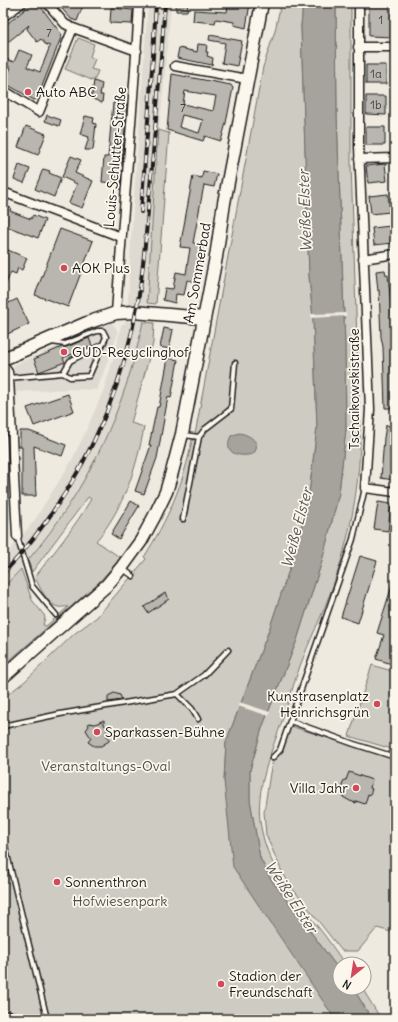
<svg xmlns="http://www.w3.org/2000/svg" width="398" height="1022" viewBox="0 0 398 1022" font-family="Delius,sans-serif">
<rect width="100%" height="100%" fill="#eeeadf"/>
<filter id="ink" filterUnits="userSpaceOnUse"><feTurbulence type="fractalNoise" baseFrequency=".025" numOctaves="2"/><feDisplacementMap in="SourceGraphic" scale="8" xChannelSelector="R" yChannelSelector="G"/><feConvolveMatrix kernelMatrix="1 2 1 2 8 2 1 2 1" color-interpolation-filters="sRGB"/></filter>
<g filter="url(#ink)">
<path fill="#dedad1" d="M148,3H171L163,94L157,144L147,303L139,346L130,378L115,416L86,478L54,527L19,571L3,588V556L9,551L34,521L71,462L86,431L104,389L116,350L121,325L125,323L128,302V300L131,240Z
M112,323L116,328L118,333L97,390L70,389L15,392L14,365Z"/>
<path fill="#ceccc2" stroke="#75746f" d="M281,3H303L301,26L309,276L313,318L317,427L308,503L291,564L269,630L226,742L224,781L321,997L335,1019H3V698L24,682L74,634L97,617L146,559L144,557C167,521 184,483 192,440H194L263,67L275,31Z
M336,3H351V164L360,428C361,482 350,540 331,591C322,616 309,641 300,666C293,685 288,705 281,724C269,758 253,795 262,832C270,870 295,898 318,927C328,939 336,952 345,964H340V971L270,878L260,858L250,800V770L262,728L297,640L322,561L339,493L346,429L345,346L337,114Z
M78,38L94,44L90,57L95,59L91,69L98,71L94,81L65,69Z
M158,130L169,133L156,304L147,303Z
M143,322L154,323L153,343L131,423L144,427C137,468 123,509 96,541L121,558L98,583L3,666V588L21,569L32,600L44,615L45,618L43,625L46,626L68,607C64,606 62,608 58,607C47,604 39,586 35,577C54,552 75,527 91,499L88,497L32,572L28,560C86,492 125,410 143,322Z
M372,665L395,672V750L349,736Z
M290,726L395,759V933L377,928L358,951H342L293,889L282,872L266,835L264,812L270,773L272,764L281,752Z
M353,988H362L381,1019H372Z"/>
<path fill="#a6a39d" stroke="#6f6d69" d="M303,3H336L337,114L345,346L346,429L339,493L322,561L297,640L262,728L250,770V800L260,858L270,878L340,971V988H353L372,1019H335L233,867L224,781L226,742L269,630L291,564L308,503L317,427L313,318L309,276L301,26Z
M239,433C249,434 263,443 253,454C239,458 222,453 231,436Z"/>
<path fill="#eeeadf" d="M346,313V316L311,318V314Z
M239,702L270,712L269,716L238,706Z"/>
<path fill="#b9b6af" stroke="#1c1c1c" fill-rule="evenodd" d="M33,3H38L62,35L37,99L34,100L3,82L11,68L4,64L6,59L14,62L19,50L32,55L27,67L40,72L50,46L45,44L41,39L37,42L27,29L29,25L3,46V27Z
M57,3H84L77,21L71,19Z
M176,3H188L187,11H176Z
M237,3H250L246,28L234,25V22L216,19L215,23L193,21L194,10L227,12L228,5L237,6Z
M369,3H393V37L369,36Z
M111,8L133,10L132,24L110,23Z
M210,35L242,41L237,66L222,63L225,43L209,40Z
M198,44L207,45L206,52H208L207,56L213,58L212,65L177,58L179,48L197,52Z
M366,65H386V84H366Z
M172,74L231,85L233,88L226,123L221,141L205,136L203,141L167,130ZM185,91L216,96L213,111L183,104ZM182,115L203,120L199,133L179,127Z
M94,81L102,84L100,95H103L102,103L84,95H92Z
M366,96H386V115L366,114Z
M113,103L127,105L122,165H118L116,183L102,182L104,157H108Z
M47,115L61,120L59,126L45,121Z
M85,116L94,118L93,123L96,124L93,150H85L89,137L80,134Z
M26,126L46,134L38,155L18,147Z
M366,127H385V145H366Z
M71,156L81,160L75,173L93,181L82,208L69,203L77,184L62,177Z
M385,164L387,181L368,183L366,166Z
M19,165L30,169L24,183L14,179Z
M43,169L50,171L49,173L61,178L54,197L35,189Z
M203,171L217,174L214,187L204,185L193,243L203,245L197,282L187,280L184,295L176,294L175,303L163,300L165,288L173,289L176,272L186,274L190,248L180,247L193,176L202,178Z
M388,194L390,212L371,214L369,196Z
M3,205L11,208L10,211L31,219L33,215L45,220L38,238L3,225Z
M391,226L393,243L374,245L372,228Z
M60,229L93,241L68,307L35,295Z
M3,248L27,258L22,270L18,268L16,274L11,272L3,290L9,303L17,299L29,324L3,336Z
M385,270L386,275H388L392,315H393L395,343V408H385L383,347L381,337L379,290L378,291L376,271Z
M164,328L173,330L169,349L160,347Z
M89,338L92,346L63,358L65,362L39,372L34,359L62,347H66Z
M168,358L178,360L171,398L168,397L157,458L144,494L135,491L151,445H149L157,407H159Z
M68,394L74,411L34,426L27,408Z
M386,425L395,427V462L393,480L381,478L384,438Z
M20,431H29L66,445L62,456L34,446L36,496H22V447H20Z
M131,501L139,506L119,539L111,534Z
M378,502L391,504L388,531L374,529Z
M360,556L377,561L358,623L341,617Z
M394,579H395V665L376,659L384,635L377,633Z
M165,593L169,599L148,613L144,607Z
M114,693L120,695L122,700L108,702V696Z
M104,720V725L108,727L106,735L109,738V741L101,746H94L88,742L91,738L86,730L89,726L88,723L95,724Z
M349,772L372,780L370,788L372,789L370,795L368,794L365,804L356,801V803L350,801L343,797V790L341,789L344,780H346Z"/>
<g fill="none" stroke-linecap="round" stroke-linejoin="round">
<g stroke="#1c1c1c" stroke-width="7">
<path id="lane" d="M63,373L70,361L101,345
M9,378L63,373L70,377L89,376L106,337L103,331H97L65,344L52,342
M184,435L199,437
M183,519L199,437L205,429L231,409L235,363
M17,536L32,586L56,615
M123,569L133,576
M177,694L192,709L198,719
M290,721L354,744L395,757
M3,726L60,714L177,694L204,675L228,650
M272,758L280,750L353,539L365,488
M3,838L47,1019
M3,1013L33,1019"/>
</g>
<g stroke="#1c1c1c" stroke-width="11">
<path id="street" d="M47,3L65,24L73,28L137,51
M359,3V147L370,409L365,488L395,492
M3,17L22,3
M358,47H395
M175,66L247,79
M3,90L39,112L73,28
M359,159L395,158
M3,192L121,237
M363,259L395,254
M116,313C123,210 134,107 139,3
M3,365L8,372L9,378L17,536"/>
</g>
<g stroke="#1c1c1c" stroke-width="15">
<path id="secondary" d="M3,359L87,323L116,313L134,312L204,318
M3,677L107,585L122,567L141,541L154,517L166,492L172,472L182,434L216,257L224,203L262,3"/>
</g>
<use href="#lane" stroke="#fbf7ec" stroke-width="4"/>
<use href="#street" stroke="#fbf7ec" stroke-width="8"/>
<use href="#secondary" stroke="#fbf7ec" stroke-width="12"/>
<path stroke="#1c1c1c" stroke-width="1" d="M3,9L11,3"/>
<g stroke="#1c1c1c" stroke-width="4">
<path id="rail" d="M141,212L153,56L156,3
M3,574C75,496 120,406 138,301C145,260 147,218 151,177C156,119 161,61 165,3"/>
</g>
<use href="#rail" stroke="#fbf7ec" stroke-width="2.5" stroke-dasharray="8" stroke-linecap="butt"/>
</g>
</g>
<g fill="#d1495b" stroke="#fbf7ec" stroke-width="1.5">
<circle cx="28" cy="92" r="4"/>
<circle cx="64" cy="268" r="4"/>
<circle cx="64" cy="352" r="4"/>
<circle cx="377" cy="704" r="4"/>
<circle cx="97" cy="732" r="4"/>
<circle cx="356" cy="788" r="4"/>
<circle cx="57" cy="882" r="4"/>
<circle cx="221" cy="984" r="4"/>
</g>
<g text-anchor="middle" stroke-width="3.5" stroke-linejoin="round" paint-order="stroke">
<g font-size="12" fill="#434241">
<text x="381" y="24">1</text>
<text x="49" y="37">7</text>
<text x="376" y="78">1a</text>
<text x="376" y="109">1b</text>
<text x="183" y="112">7</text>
</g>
<g font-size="14" fill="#1c1c1c" stroke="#fbf7ec" text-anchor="start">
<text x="36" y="97">Auto ABC</text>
<text x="72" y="273">AOK Plus</text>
<text x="72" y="357">GUD-Recyclinghof</text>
<text x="369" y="701" text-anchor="end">Kunstrasenplatz<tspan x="369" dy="16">Heinrichsgrün</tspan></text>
<text x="105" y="737">Sparkassen-Bühne</text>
<text x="348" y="793" text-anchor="end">Villa Jahr</text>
<text x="65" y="887">Sonnenthron</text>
<text x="229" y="981">Stadion der<tspan x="229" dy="16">Freundschaft</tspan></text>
</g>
<g font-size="14" fill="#1c1c1c" stroke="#fbf7ec">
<text transform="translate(115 157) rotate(-85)" y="5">Louis-Schlutter-Straße</text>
<text transform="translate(197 273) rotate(-80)" y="5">Am Sommerbad</text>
<text transform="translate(354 389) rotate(-90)" y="5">Tschaikowskistraße</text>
</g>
<g font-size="14" fill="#51514e" stroke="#fbf7ec">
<text x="106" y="771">Veranstaltungs-Oval</text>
<text x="120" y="906">Hofwiesenpark</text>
</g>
<g font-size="15" font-style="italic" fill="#5a5956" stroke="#fbf7ec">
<text transform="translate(305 211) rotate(-92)" y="5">Weiße Elster</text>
<text transform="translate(297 528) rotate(-75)" y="5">Weiße Elster</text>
<text transform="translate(291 897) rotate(57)" y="5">Weiße Elster</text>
</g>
</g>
<rect width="398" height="1022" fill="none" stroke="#fbf7ec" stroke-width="16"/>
<rect x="8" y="8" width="382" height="1006" fill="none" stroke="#1c1c1c" stroke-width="1.5" filter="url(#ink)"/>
<g transform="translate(352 976) rotate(210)"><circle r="19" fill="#fbf7ec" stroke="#a29f99"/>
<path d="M0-3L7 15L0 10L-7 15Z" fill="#d1495b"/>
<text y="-6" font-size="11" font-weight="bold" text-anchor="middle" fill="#1c1c1c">N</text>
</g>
</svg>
